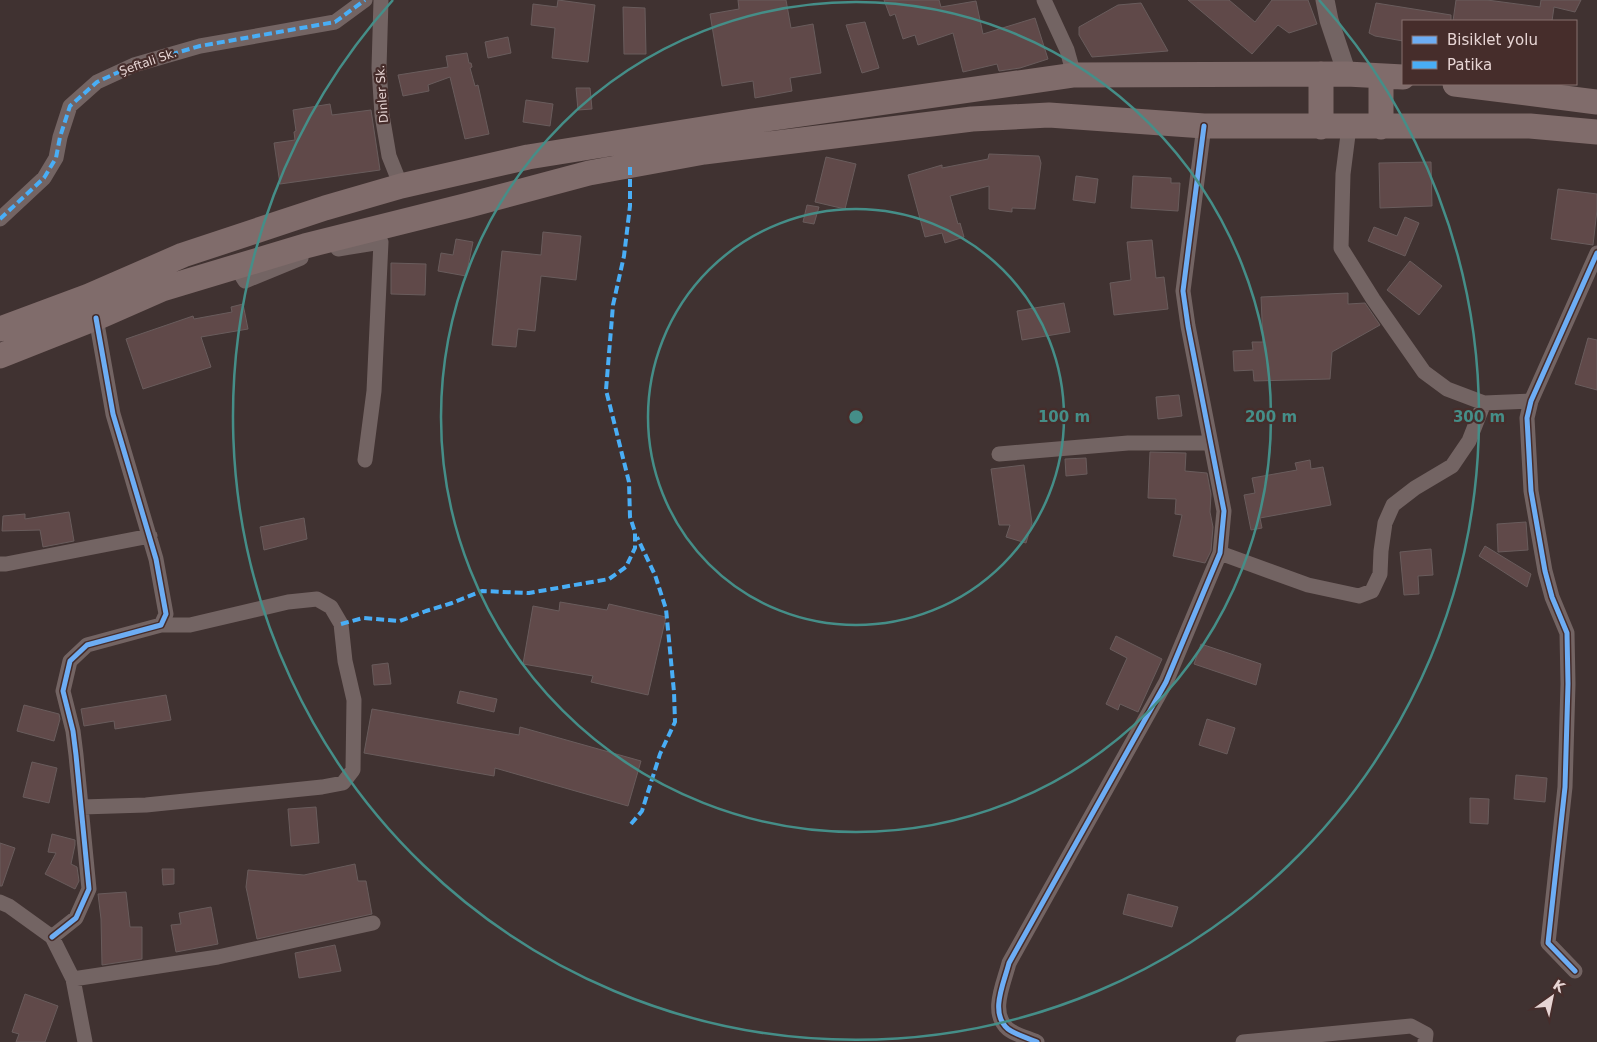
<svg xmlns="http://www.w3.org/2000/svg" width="1597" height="1042" viewBox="0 0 1597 1042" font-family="'DejaVu Sans',sans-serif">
<rect width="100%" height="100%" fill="#403231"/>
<path fill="#604949" stroke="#695c5c" d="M558,0L595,5L588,62L552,58L555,28L531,25L533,4L557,7Z
M738,0H786L791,28L813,24L821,73L790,78L792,91L755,98L753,81L722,86L710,14L739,9Z
M884,0H939L941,7L976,1L983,34L1035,18L1048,59L1020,68L999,71L997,64L963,72L953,33L918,45L915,35L903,39L895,14L890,16Z
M1188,0H1229L1255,22L1272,0H1308L1317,24L1289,33L1278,25L1252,54Z
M1456,0H1487L1540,7L1541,0H1581L1575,12L1554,7L1552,21H1453Z
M1141,3L1168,51L1092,57L1079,35V27L1118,5Z
M1376,3L1451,15V21H1403V41L1375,36L1369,33Z
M623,7L645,8L646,54H624Z
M865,22L879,68L862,73L846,25Z
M508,37L511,53L488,58L485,42Z
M467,53L469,63H471L472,67L470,68L475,86L478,85L489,134L465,139L450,77L428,85L429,91L403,96L398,75L448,67L446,56Z
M576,88H590L592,109L578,110Z
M526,100L553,104L550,126L523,122Z
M330,104L332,115L371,110L380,170L280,184L274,143L295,140L294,132L296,131L293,110Z
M989,154L1039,156L1041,163L1035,209L1012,208V212L989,209V186L950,196L958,224L960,223L964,237L945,243L942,233L925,237L908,175L942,165V168L988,159Z
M826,157L856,164L845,209L815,202Z
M1431,162L1432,206L1380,208L1379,163Z
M1076,176L1098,179L1095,203L1073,200Z
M1133,176L1171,178V183H1180L1178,211L1131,208Z
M1558,189L1597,194V210L1593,245L1551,239Z
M807,205L819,207L814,224L803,222Z
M1405,217L1419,223L1405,256L1368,241L1374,227L1397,236Z
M543,232L581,236L576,280L541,276L535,331L518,329L516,347L492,345L502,251L541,255Z
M456,239L473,242L466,276L438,271L441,253L453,255Z
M1152,240L1156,278L1164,277L1168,309L1114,315L1110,283L1131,280L1127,242Z
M1410,261L1442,286L1419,315L1387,290Z
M391,263L426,264L425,295L391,294Z
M1348,293V304L1365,303L1380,325L1332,352L1330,379L1254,381L1253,370L1234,371L1233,351L1253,350L1252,342H1263L1261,297Z
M1064,303L1070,332L1022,340L1017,311Z
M243,304L248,329L201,337L211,367L143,389L126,339L193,316L194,319L232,312L231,307Z
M1588,338L1597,340V390L1575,384Z
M1179,395L1182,416L1158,419L1156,397Z
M1150,452L1186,453L1185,471L1207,473L1211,494L1210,512L1213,527L1211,551L1205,563L1173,556L1182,515L1175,514L1176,499L1148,498Z
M1086,458L1087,474L1066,476L1065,459Z
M1310,460L1311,469L1323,467L1331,505L1260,518L1262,528L1251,530L1244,495L1255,493L1252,478L1297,470L1295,463Z
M1024,465L1032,523L1026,543L1006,537L1010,525H999L991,469Z
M69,512L74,541L43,547L40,530L2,531L3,516L25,514V519Z
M304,518L307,539L264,550L260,527Z
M1526,522L1528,550L1498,552L1497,524Z
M1485,546L1531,574L1527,587L1479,556Z
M1431,549L1433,575L1418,576L1419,594L1404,595L1400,552Z
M560,602L607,610L609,604L666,617L648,695L591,682L593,676L523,664L533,606L559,611Z
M1116,636L1162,659L1138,712L1120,704L1118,710L1106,704L1127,658L1110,649Z
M1201,644L1261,664L1256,685L1194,664Z
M388,663L391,684L374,685L372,665Z
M460,691L497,699L494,712L457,703Z
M166,695L171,720L115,729L114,721L84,726L81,709Z
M24,705L59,714L60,719L54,741L17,731Z
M372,709L519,735L520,727L641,761L628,806L495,768L494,776L364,753Z
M1207,719L1235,728L1227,754L1199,745Z
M32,762L57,768L49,803L23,797Z
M1516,775L1547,778L1545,802L1514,799Z
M1470,798L1489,799L1488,824L1470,823Z
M316,807L319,843L291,846L288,809Z
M52,834L75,840V845L71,864L77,867L79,881L75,889L45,874L56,853L48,852Z
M0,843L15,848L2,886H0Z
M355,864L358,881H366L372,914L257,939L246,887L248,870L304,875Z
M162,869H174V884L163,885Z
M126,892L130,927H142V959L102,965L101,919L98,894Z
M1128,894L1178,907L1172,927L1123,914Z
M211,907L218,944L176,952L171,925L181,924L179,913Z
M335,945L341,971L299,978L295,953Z
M25,994L58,1006L45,1042H16L19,1034L12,1032Z"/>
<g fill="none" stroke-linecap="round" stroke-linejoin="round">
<path stroke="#736463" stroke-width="15" d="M381,0L379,68L382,115L389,156L401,186
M1044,0L1067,50L1074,75
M1349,127L1343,174L1341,248L1373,299L1424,372L1447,389L1484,403L1531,401
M0,219L44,178L56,158L60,137L70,106L97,82L134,65L200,46L335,22L365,0
M338,249L381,242L374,391L365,460
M236,267L245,281L301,258
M999,454L1128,443H1211
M1220,553L1308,585L1359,596L1372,591L1380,574L1381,551L1385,523L1393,505L1415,488L1452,466L1469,441L1484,403
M0,564H6L150,536
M82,807L146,805L322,787L343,783L353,770L354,700L345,661L341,624L331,607L317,599L288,602L190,625H161
M0,902L9,906L52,937L73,979L85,1042
M52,937L76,918L89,889L76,755L73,731L63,691L70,661L87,645L161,625L166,614L156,559L113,414L96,318
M1575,971L1548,943L1565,787L1568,684L1567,633L1552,597L1545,571L1531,491L1527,418L1531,401L1597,253
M73,979L218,957L373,923
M1037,1042C1028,1038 1016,1035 1008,1029C989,1013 1004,983 1009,963L1166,682L1220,553L1224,511L1188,326L1183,291L1204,126
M1243,1042L1411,1026L1426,1034L1425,1042"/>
<path stroke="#736463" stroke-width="19" d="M1325,0L1329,20L1347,74"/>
<path stroke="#806c6b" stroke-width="25" d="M1321,74V127
M1381,76V127
M1455,84L1597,102
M0,329L89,296L183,255L325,208L401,186L528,157L752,121L1074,75L1347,74L1403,77
M0,356L96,318L162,289L305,246L469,205L589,173L704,152L972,119L1049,115L1204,126H1530L1597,132"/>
<path stroke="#49aef6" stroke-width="4" stroke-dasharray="8 4" stroke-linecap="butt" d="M0,219L44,178L56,158L60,137L70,106L97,82L134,65L200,46L335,22L365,0
M341,624L363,618L400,621L426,611L452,603L482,591L529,593L609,579L626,567L635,548V532L630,517L629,482L606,390L613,305L624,256L630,206V166
M631,824L642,811L660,754L675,722L674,692L666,609L655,575L637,537"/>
<g stroke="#462d2b" stroke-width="8">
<path id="cycleway" d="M52,937L76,918L89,889L76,755L73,731L63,691L70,661L87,645L161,625L166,614L156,559L113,414L96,318
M1575,971L1548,943L1565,787L1568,684L1567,633L1552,597L1545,571L1531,491L1527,418L1531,401L1597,253
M1037,1042C1028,1038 1016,1035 1008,1029C989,1013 1004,983 1009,963L1166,682L1220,553L1224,511L1188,326L1183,291L1204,126"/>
</g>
<use href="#cycleway" stroke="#6dadf4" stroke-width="5"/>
</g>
<g fill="none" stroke="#458e88" stroke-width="2.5">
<circle cx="856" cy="417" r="208"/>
<circle cx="856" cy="417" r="415"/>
<path d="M1319 0A623 623 0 1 1 393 0"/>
</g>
<g text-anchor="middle" stroke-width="4.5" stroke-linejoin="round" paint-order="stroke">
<g font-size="12" fill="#e7d5d4" stroke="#462d2b">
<text transform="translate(148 62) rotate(-19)" y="4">Şeftali Sk.</text>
<text transform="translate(382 94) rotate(-94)" y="4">Dinler Sk.</text>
</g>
</g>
<circle cx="856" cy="417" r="8" fill="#458e88" stroke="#462d2b" stroke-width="2.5"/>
<g font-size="15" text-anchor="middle" font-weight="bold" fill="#458e88" stroke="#462d2b" stroke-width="4.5" stroke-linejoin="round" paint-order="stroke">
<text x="1064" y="422">100 m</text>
<text x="1271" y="422">200 m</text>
<text x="1479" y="422">300 m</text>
</g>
<rect x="1402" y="20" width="175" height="65" fill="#462d2b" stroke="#86706f"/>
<rect x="1412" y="36" width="25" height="8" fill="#6dadf4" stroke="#86706f"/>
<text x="1447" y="45" font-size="15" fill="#e7d5d4">Bisiklet yolu</text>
<rect x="1412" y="61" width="25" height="8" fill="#49aef6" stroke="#86706f"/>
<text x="1447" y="70" font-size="15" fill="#e7d5d4">Patika</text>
<g transform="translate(1552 997) rotate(33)" stroke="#462d2b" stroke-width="4" paint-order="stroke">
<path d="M0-4L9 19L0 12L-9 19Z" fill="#e7d5d4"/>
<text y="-8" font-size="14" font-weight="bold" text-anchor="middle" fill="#e7d5d4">K</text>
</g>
</svg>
